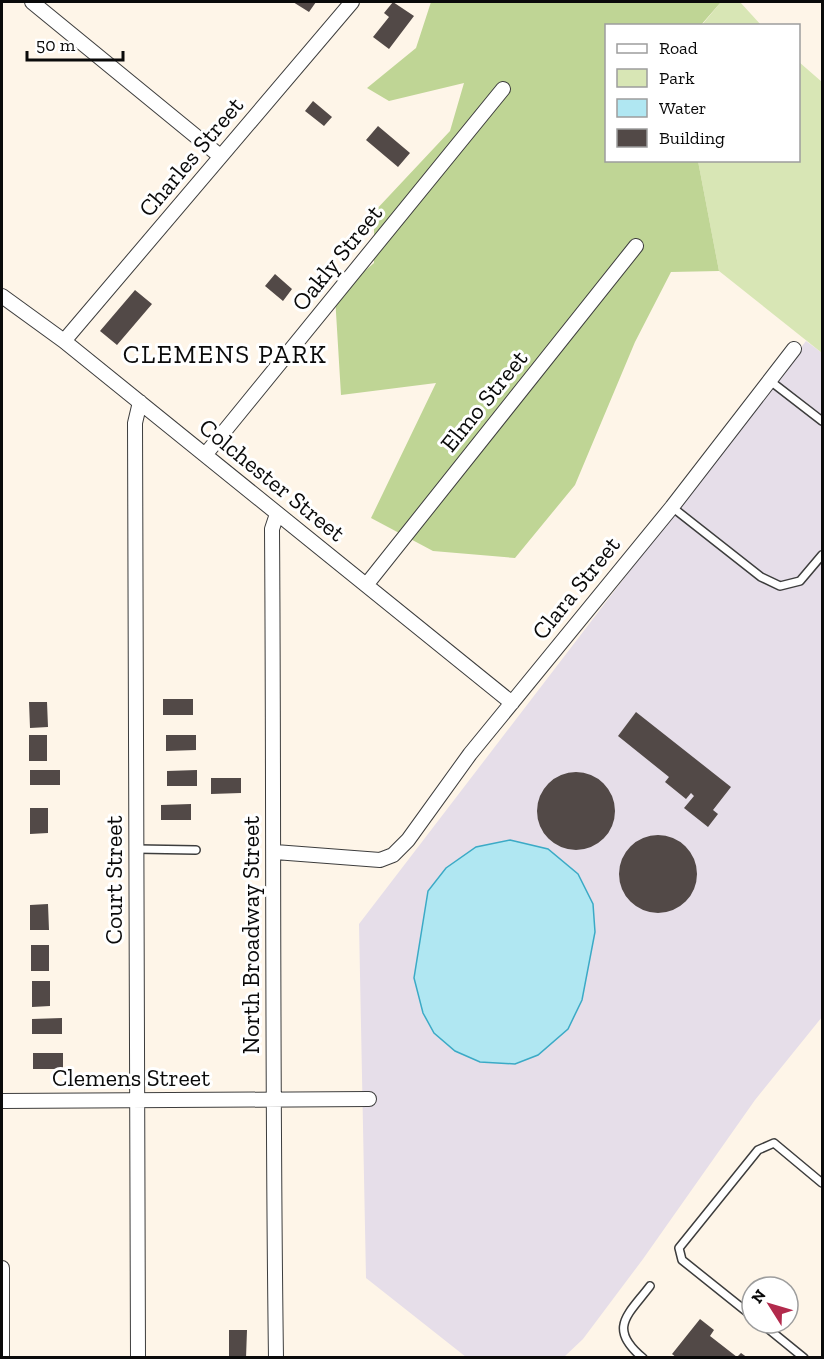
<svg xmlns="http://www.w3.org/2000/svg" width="824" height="1359" viewBox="0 0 824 1359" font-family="'Zilla Slab',serif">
<rect width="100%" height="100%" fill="#fef5e8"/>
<path fill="#e6dee9" d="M806,341L822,353V1017L755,1100L643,1259L583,1339L564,1357H466L366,1278L359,924Z"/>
<path fill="#d8e6b5" d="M721,2H740L761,25L701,26Z
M799,62L822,82V353L719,271L698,161L798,160Z"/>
<path fill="#bfd595" d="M431,2H721L701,25L606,26V160L698,161L719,271L671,272L635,342L575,485L515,558L433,551L371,518L436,383L341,395L335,296L374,263V212L450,131L464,83L389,101L367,88L416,48Z"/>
<path fill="#b0e7f2" stroke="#3baac6" stroke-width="1.5" d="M510,840L548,849L578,874L593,904L595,932L582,1000L568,1029L538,1055L515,1064L480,1062L455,1051L434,1033L423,1013L414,978L428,891L446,868L476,847Z"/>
<path fill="#524947" d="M293,2H316L309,12Z
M393,2L414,16L389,49L373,37L389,17L384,13Z
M313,101L332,117L324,126L305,111Z
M378,126L410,153L398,167L366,140Z
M275,274L292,289L283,301L265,286Z
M135,290L152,304L117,345L100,331Z
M163,699H193V715H163Z
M29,702H47L48,727L30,728Z
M636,712L731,787L713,810L718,814L708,827L684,808L694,796L691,793L686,799L665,782L669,777L618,736Z
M29,735H47V761H29Z
M166,735H196V750L166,751Z
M30,770H60V785H30Z
M197,770V786H167V771Z
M537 811a39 39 0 1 1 78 0a39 39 0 1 1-78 0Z
M211,778H241V793L211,794Z
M191,804V820H161V805Z
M30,808H48V833L30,834Z
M619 874a39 39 0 1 1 78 0a39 39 0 1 1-78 0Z
M48,904L49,930H30V905Z
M31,945H49V971H31Z
M32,981H50V1006L32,1007Z
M62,1018V1034H32V1019Z
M33,1053H63V1069H33Z
M700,1319L714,1330L710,1336L737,1357L741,1353L748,1358H677L672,1354Z
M229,1330H247L246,1358H229Z"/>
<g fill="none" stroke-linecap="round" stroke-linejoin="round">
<g stroke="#3d3d3d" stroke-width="10">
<path id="service" d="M769,380L822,421
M672,507L761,577L780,586L800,581L822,555
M137,849L196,850
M752,1316L682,1260L679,1248L758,1150L774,1143L822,1183
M761,1323L804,1358
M643,1358C607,1328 628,1315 650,1286"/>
</g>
<g stroke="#3d3d3d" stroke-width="16">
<path id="minor" d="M32,2L220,156
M2,296L64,341L512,703
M64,341L352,2
M205,455L503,89
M367,584L636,246
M275,852L380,860L393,855L408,840L470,754L672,507L794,349
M2,1101L369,1099
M2,1268V1358
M138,1358L135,423L140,402
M276,1358C272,1081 274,805 272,529L277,514"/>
</g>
<use href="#service" stroke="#fff" stroke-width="7"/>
<use href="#minor" stroke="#fff" stroke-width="14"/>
</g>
<g text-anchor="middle" stroke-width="6" stroke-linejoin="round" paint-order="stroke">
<g font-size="24" fill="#0a0a0a" stroke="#fff">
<text transform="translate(191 157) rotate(-50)" y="8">Charles Street</text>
<text transform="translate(337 258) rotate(-51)" y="8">Oakly Street</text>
<text transform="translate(484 401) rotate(-51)" y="8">Elmo Street</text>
<text transform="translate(272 480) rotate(39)" y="8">Colchester Street</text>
<text transform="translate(576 588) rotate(-51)" y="8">Clara Street</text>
<text transform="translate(114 880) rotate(-90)" y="8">Court Street</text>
<text transform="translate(251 935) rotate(-90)" y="8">North Broadway Street</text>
<text x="131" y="1086">Clemens Street</text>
</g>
<g font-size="26" letter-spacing="1.5" fill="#0a0a0a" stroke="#fff">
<text x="225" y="363">CLEMENS PARK</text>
</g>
</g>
<rect width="824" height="1359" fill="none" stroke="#0a0a0a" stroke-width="6"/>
<rect x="605" y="24" width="195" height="138" fill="#ffffff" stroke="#9d9d9d" stroke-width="1.5"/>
<rect x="617" y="44" width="30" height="9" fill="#ffffff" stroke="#9d9d9d" stroke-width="1.5"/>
<text x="659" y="54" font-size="18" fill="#0a0a0a">Road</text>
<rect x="617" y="69" width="30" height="18" fill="#d8e6b5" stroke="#9d9d9d" stroke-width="1.5"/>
<text x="659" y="84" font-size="18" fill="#0a0a0a">Park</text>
<rect x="617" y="99" width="30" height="18" fill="#b0e7f2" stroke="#9d9d9d" stroke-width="1.5"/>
<text x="659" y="114" font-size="18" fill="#0a0a0a">Water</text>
<rect x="617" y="129" width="30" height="18" fill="#524947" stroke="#9d9d9d" stroke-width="1.5"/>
<text x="659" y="144" font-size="18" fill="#0a0a0a">Building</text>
<g transform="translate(770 1305) rotate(307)"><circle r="28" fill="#ffffff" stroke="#9d9d9d" stroke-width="1.5"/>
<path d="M0-4.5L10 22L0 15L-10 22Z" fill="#b22a4c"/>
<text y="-9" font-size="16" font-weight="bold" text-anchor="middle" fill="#0a0a0a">N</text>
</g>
<path d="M27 51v9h96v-9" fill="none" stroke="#0a0a0a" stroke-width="3"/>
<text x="36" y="51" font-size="18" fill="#0a0a0a" stroke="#ffffff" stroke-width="4.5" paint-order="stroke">50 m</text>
</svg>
